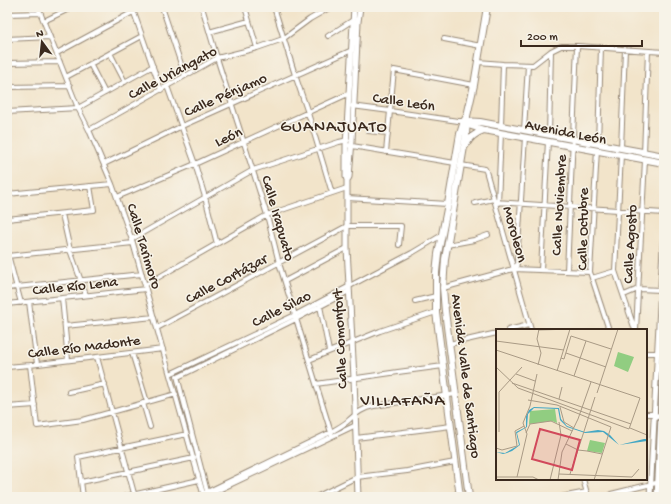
<svg xmlns="http://www.w3.org/2000/svg" width="671" height="504" viewBox="0 0 671 504" font-family="'Gochi Hand',sans-serif">
<rect width="100%" height="100%" fill="#f7f3e8"/>
<filter id="ink" filterUnits="userSpaceOnUse"><feTurbulence type="fractalNoise" baseFrequency=".025" numOctaves="2"/><feDisplacementMap in="SourceGraphic" scale="8" xChannelSelector="R" yChannelSelector="G"/><feConvolveMatrix kernelMatrix="1 2 1 2 8 2 1 2 1" color-interpolation-filters="sRGB"/></filter>
<filter id="wash" filterUnits="userSpaceOnUse"><feTurbulence type="fractalNoise" baseFrequency=".012" numOctaves="4" result="noise"/><feDisplacementMap in="SourceGraphic" scale="16" xChannelSelector="R" yChannelSelector="G"/><feGaussianBlur stdDeviation="0.9" result="paint"/><feColorMatrix in="noise" values="0 0 0 0 0 0 0 0 0 0 0 0 0 0 0 0 0 1.4 0 .05"/><feComposite in="paint" operator="in"/></filter>
<g filter="url(#wash)">
<rect width="100%" height="100%" fill="#f2e4ca"/>
</g>
<g filter="url(#ink)">
<g fill="none" stroke-linecap="round" stroke-linejoin="round">
<g stroke="#968774" stroke-width="6">
<path id="minor" d="M38,7L78,108L89,130L112,184L133,243L204,497
M132,7L161,90
M162,7L185,76
M202,7L217,58L267,215L279,263L332,436
M245,7L257,48
M274,7L295,75L308,113L332,193
M7,14L41,13
M44,21L73,7
M209,32L249,21
M328,36L353,20
M7,39L50,37
M444,39L481,46
M57,53L133,12
M110,53L125,82
M478,62L503,64L533,65L551,51L561,46H577L664,52
M7,63L60,62
M90,64L105,93
M66,77L142,36
M167,86L195,164L205,197L217,244
M7,87L70,86
M352,106L390,111L458,121H464
M7,112L78,108L153,66
M501,126L503,64
M89,130L217,58L257,48L283,39L310,19L331,7
M524,130L528,65
M368,131L388,133
M549,135L551,51
M598,144L601,47
M346,145L455,163
M621,148L625,49
M597,150L590,272L609,330
M386,152L394,70L474,85
M644,153L648,51
M621,155L615,271L635,330
M104,164L182,126L352,50
M461,165L485,169L486,171L531,330
M7,194L112,184
M117,197L195,164L348,94
M347,198L448,204
M495,202L664,213
M475,203L494,199
M498,203L501,133
M62,214L70,250L86,295
M7,219L94,210L90,186
M132,239L253,170L339,142L348,140
M447,245L474,240L488,235
M7,251L21,303
M7,256L133,243
M516,269L517,263L525,137
M541,270L548,141
M567,271C570,196 574,121 577,46
M592,278L615,271
M285,281L347,248
M145,285L267,215L347,188
M7,288L142,274
M443,288L513,269L590,272
M624,295L638,289L661,290
M62,298L68,360
M415,301L436,296
M29,302L37,364
M7,304L146,289
M320,306L329,351
M65,326L154,317
M157,328L347,226H401L399,245
M508,330L529,325
M636,330L645,160
M449,344L497,333
M132,353L147,402
M646,353H664
M97,357L135,497
M309,360L380,331L436,312
M30,365L37,426L68,422L83,420L176,394
M7,367L30,365L163,349
M170,374L295,315L412,253L442,235
M177,376L208,495
M178,377L296,319L349,291
M316,384L398,372L443,366
M7,389L8,407
M69,392L105,384
M143,403L150,427
M7,407L35,405
M646,414H654L657,416L661,414
M356,438L451,426
M583,479L588,497
M81,482L194,458
M203,494L331,432C337,428 344,425 349,420C357,413 363,408 374,406L456,394
M611,494L664,481
M83,497L78,457L187,434
M123,497L199,480
M204,497L356,425
M316,497L357,477L407,471L455,462
M442,497L459,494
M561,497L587,492"/>
</g>
<g stroke="#968774" stroke-width="7">
<path id="tertiary" d="M354,7L346,145V177L347,180V248L354,378L358,497
M348,179L349,177L352,141L358,22L360,7
M650,497L664,229
M657,497L664,357"/>
</g>
<g stroke="#968774" stroke-width="8">
<path id="primary" d="M467,118L466,135L445,259L443,288L445,311L469,497
M464,121L480,122L664,156
M465,124L484,130L664,163
M466,145C470,137 475,133 484,130
M460,497L436,312V273L438,254L448,204L460,134L464,121L467,116L474,85L487,7"/>
</g>
<use href="#minor" stroke="#fff" stroke-width="4"/>
<use href="#tertiary" stroke="#fff" stroke-width="5"/>
<use href="#primary" stroke="#fff" stroke-width="6"/>
</g>
</g>
<g text-anchor="middle" stroke-width="3" stroke-linejoin="round" paint-order="stroke">
<g font-size="15" fill="#3b2a1e" stroke="#f7f3e8">
<text transform="translate(172 72) rotate(-28)" y="5">Calle Uriangato</text>
<text transform="translate(225 94) rotate(-24)" y="5">Calle Pénjamo</text>
<text transform="translate(404 101) rotate(8)" y="5">Calle León</text>
<text transform="translate(566 131) rotate(11)" y="5">Avenida León</text>
<text transform="translate(228 136) rotate(-25)" y="5">León</text>
<text transform="translate(558 205) rotate(-87)" y="5">Calle Noviembre</text>
<text transform="translate(279 218) rotate(74)" y="5">Calle Irapuato</text>
<text transform="translate(582 229) rotate(-89)" y="5">Calle Octubre</text>
<text transform="translate(516 234) rotate(74)" y="5">Moroleon</text>
<text transform="translate(629 244) rotate(-87)" y="5">Calle Agosto</text>
<text transform="translate(145 246) rotate(73)" y="5">Calle Tarimoro</text>
<text transform="translate(226 278) rotate(-28)" y="5">Calle Cortázar</text>
<text transform="translate(75 285) rotate(-6)" y="5">Calle Río Lena</text>
<text transform="translate(281 308) rotate(-27)" y="5">Calle Silao</text>
<text transform="translate(339 339) rotate(-93)" y="5">Calle Comonfort</text>
<text transform="translate(84 346) rotate(-7)" y="5">Calle Río Madonte</text>
<text transform="translate(467 376) rotate(83)" y="5">Avenida Valle de Santiago</text>
</g>
<g font-size="17" letter-spacing="1" fill="#3b2a1e" stroke="#f7f3e8">
<text x="334" y="131">GUANAJUATO</text>
<text x="403" y="405">VILLAFAÑA</text>
</g>
</g>
<g transform="translate(496 329)">
<rect width="151" height="151" fill="#f2e4ca"/>
<path d="M122,23L138,28L132,43L118,37Z" fill="#91cd81"/>
<path d="M59,80L61,94L56,92L33,95L34,82ZM94,111L109,114L106,124L91,122Z" fill="#91cd81"/>
<path d="M38,78L63,79L65,90L71,97L89,103L102,101L108,102L114,106L123,116L148,110H151V112L123,116L107,103L89,104L71,98L64,91L62,80L38,79L32,85L31,98L21,104L24,116L16,122L11,124L7,125L0,123L9,124L23,116L20,103L30,98V87L33,81Z" fill="#44a7c4"/>
<path fill="none" stroke="#a99a85" stroke-width="1" d="M42,1L78,0M0,12L68,21M0,21L144,69L133,100M70,24L110,38M65,29L68,30L75,7L115,20M42,36L45,24L41,10L43,0M0,38L22,59L133,100M61,42L74,0M20,45L39,52M78,47L90,12M16,54L135,95M101,64L122,0M63,70L66,58M32,71L61,76L115,98M64,78L68,93L78,99M134,99L151,106M3,103V63L26,38M30,104L34,95L55,92L76,102M70,115L82,121L99,68M0,119L6,121L21,117L19,102L28,97M91,122L106,125M63,145L136,148L143,140M74,145L82,121L91,122M0,148H37L43,151M21,148L31,105L27,94L34,77L41,45M54,151L65,106L63,93M62,151L66,123L82,90L95,53M98,151L115,98"/>
<path fill="#d1495b" fill-opacity="0.15" stroke="#d1495b" stroke-width="2" d="M44,100L84,111L76,141L36,130Z"/>
<rect width="151" height="151" fill="none" stroke="#3b2a1e" stroke-width="2"/>
</g>
<rect width="671" height="504" fill="none" stroke="#f7f3e8" stroke-width="24"/>
<g transform="translate(42 42) rotate(345)" stroke="#f7f3e8" stroke-width="3" paint-order="stroke">
<path d="M0-3L7 15L0 10L-7 15Z" fill="#3b2a1e"/>
<text y="-6" font-size="11" font-weight="bold" text-anchor="middle" fill="#3b2a1e">N</text>
</g>
<path d="M521 40v6h121v-6" fill="none" stroke="#3b2a1e" stroke-width="2"/>
<text x="527" y="40" font-size="12" fill="#3b2a1e" stroke="#f7f3e8" stroke-width="3" paint-order="stroke">200 m</text>
</svg>
